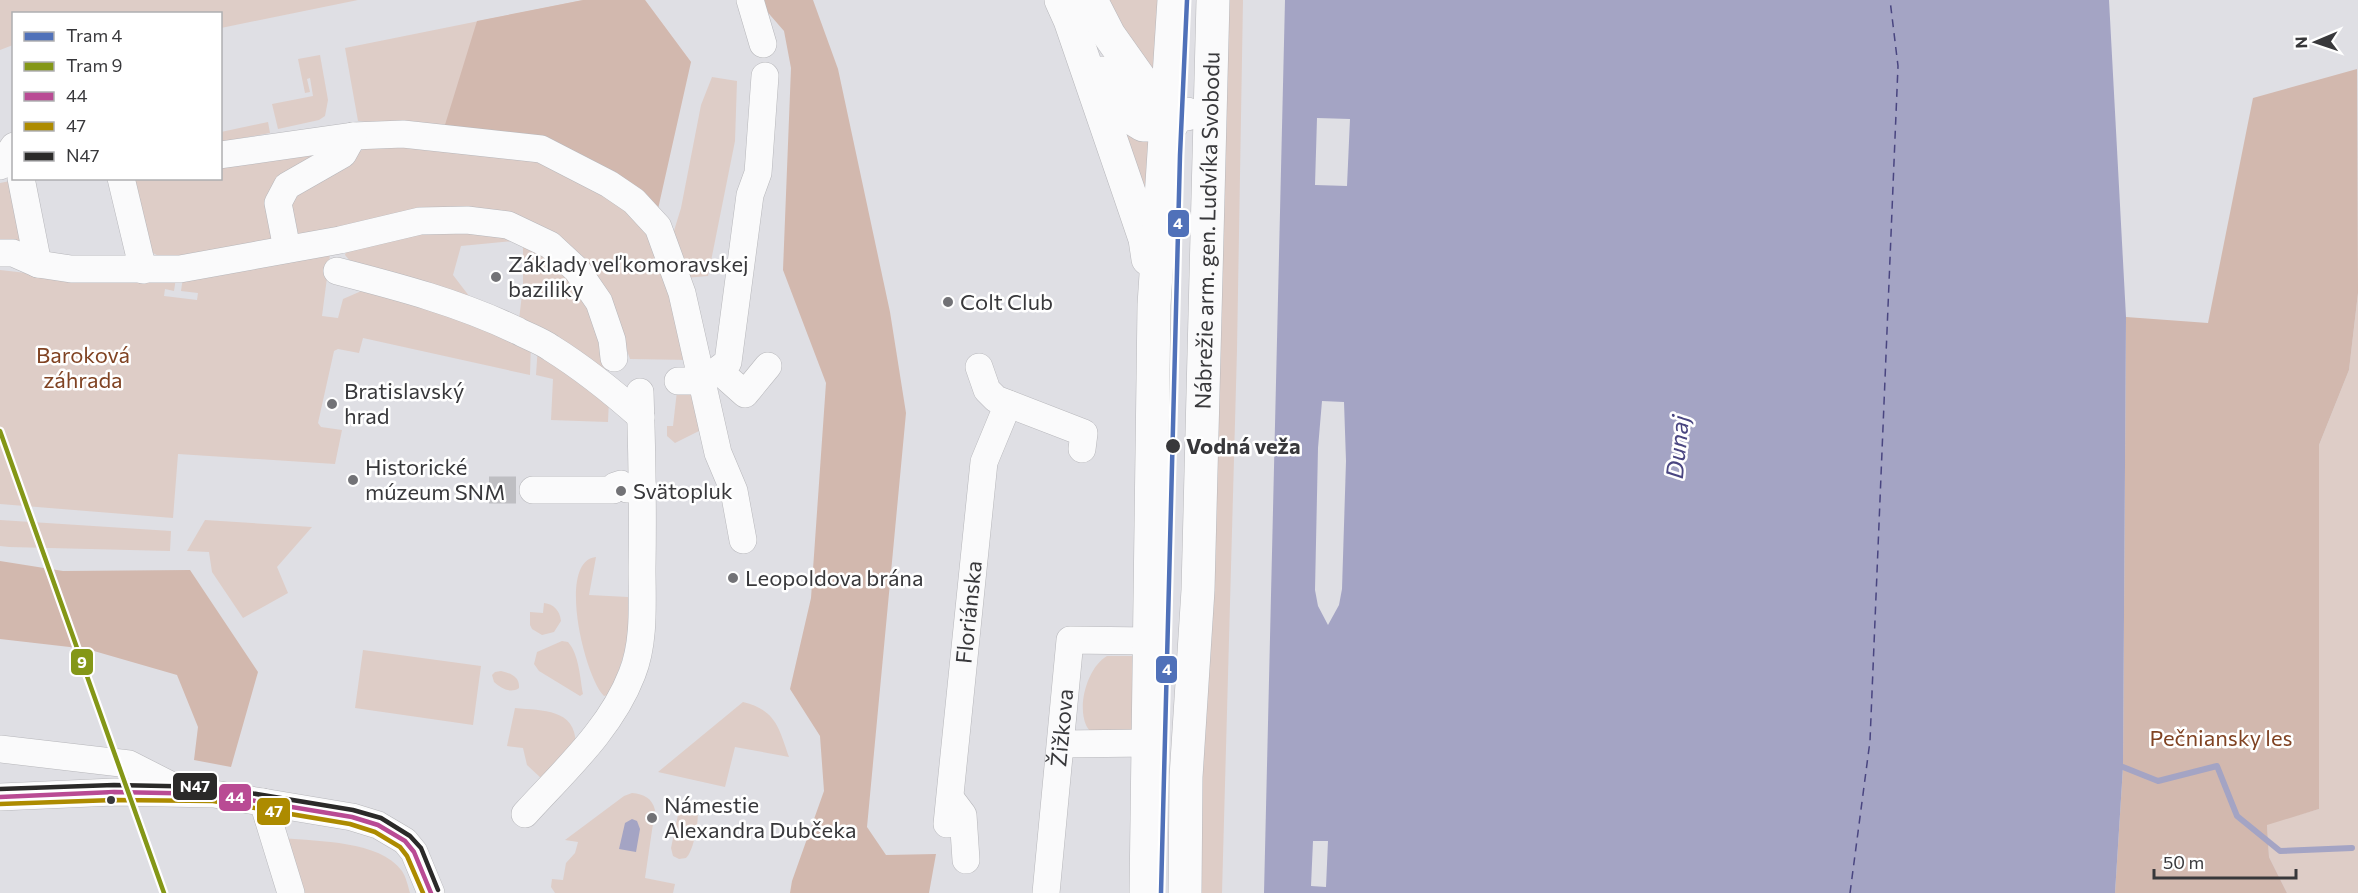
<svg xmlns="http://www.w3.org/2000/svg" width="2358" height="893" viewBox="0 0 2358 893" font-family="Commissioner,sans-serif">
<rect width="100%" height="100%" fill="#dfdfe4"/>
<path fill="#decdc7" d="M0,0H358L221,28L220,14H14L13,45L0,50Z
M583,0H645L691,62L600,167L399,125L358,121L345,48Z
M1109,0H1162L1158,78L1151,82Z
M1227,0H1243L1237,350L1222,893H1195Z
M320,55L328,100L325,116L319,120L278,129L272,104L313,96L310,78L307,79L310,92L305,93L298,59Z
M712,77L737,81L735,141L708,276L685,278L673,234L681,208L701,105Z
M268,122L270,133L221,142V132Z
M1124,132L1153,142L1150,201Z
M375,143L537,162L578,178L644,220L691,360L630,359L621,334L516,220L306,237L291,231L282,204L295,186Z
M322,149L289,181L278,238L166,260L153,253L145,239L132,184L135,179L220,178L221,160Z
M10,181L24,229L18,243L0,247V183Z
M466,228C480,230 495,230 508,234C556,246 597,292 606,341C607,352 606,363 606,374L603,376L593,373L548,343L518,328L523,286V240L461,246L453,275L476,305L475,308L424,289L361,274L345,255L348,244L419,231Z
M331,247L322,316L338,318L343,299L375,285L531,342L530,375L363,338L359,353L338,349L334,351L318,423L321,427L342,430L335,464L178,454L173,518L0,504V270L44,275L176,278L174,291L165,289L164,296L197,300L198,293L181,291L183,277Z
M2358,293V893H2287L2269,857L2267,824L2319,809V445L2349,370Z
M538,345L609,399L608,422L551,420L553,379L536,375Z
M678,382H695L701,430L675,443L667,436V426H673Z
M0,520L171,531L170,551L9,547L0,546Z
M205,520L312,527L277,567L288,593L243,618L212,572L209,552L187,551Z
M596,557L589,595L628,597C631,636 625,655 611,691L608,695L604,696C585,678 556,561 596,557Z
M544,603C554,604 560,611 561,621L554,632L542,635L532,629L530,625V612L543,613Z
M562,641L568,642C579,654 580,678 583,694L580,696L539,671L534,664L537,652Z
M363,650L481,666L473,725L355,708Z
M1107,656H1132L1135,660L1133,737L1096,736C1093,733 1088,730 1086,725C1077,704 1088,667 1107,656Z
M501,671C510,673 520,676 519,688C510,694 501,688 494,682L492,675L495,672Z
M743,702C776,710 779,728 789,757L735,747L725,787L658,772Z
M515,708C543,711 575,708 576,744L543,780L527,765L523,748L507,746Z
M632,793C644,794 652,798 655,810L645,878L675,884L673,893H555L551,887L552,879L563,880L566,863L575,853L578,842L565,840L624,796Z
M688,802L697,807C700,817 694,851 686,858L679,859L673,856L671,848L679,810L681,806Z
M284,838C319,842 379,840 402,871C406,877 408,886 410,893H303Z"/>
<path fill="#d2b8ae" d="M583,0H645L691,62L658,209L600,167L444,128L477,21Z
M757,0H813L838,69L890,312L906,413L867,827L886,855L936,854L929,893H790L792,881L824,791L820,736L790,689L811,598L826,383L783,270L791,68L784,31Z
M2357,69L2358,293L2349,370L2319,445V809L2267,825L2269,857L2287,893H2115L2123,767L2126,317L2208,323L2253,98Z
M0,561L63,571L190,570L258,672L231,767L194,760L198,727L177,675L87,649L0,639Z"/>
<path fill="#a4a4c4" d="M1285,0H2109L2126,317L2123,767L2115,893H1264Z
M632,819L637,821L640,829L636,852L619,849L625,823Z"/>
<path fill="#dfdfe4" d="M1317,118L1350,119L1347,186L1315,185Z
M1322,401L1344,402L1346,461L1342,589L1339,605L1328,625L1318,606L1315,590L1318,448Z
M1313,841H1328L1326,887L1311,886Z"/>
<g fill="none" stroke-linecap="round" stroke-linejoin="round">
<path stroke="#a4a4c4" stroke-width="6" d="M2123,767L2158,781L2217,766L2237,816L2280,851L2352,848"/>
<path stroke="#494580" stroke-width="1.5" stroke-dasharray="8 6" stroke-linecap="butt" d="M1850,893L1870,741L1898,66L1890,0"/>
<path stroke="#bebec2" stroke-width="27" stroke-dasharray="27 14" stroke-linecap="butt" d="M489,490H533"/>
<g stroke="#b7b7bb" stroke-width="28">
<g id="minor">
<path d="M750,0L763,44"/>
<path d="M220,155L353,136L403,134L541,149L609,184L634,201L658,227L682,293L718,453L734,491L743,540"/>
<path d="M0,166L14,146"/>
<path d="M21,178L38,264"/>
<path d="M121,178L143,270"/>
<path d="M287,249L278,203L287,186L343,154L353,136"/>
<path d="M0,253H13L38,264L71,269H180L340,240L420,221L467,220L508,225L550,245L577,270L599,302L612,340L614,358"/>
<path d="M337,271C399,287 460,303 518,331C529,337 541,341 551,348C583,368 613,392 641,417"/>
<path d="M979,367L987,390L996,399L1084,433L1082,449"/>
<path d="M718,370L745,394L768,366"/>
<path d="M678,381H703L728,362L750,195L758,173L765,76"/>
<path d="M533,490H613L615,486L621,484L627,489L643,488"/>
<path d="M1061,744L1150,743"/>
<path d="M0,749L129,764L182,791"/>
<path d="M0,797L114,792L214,794L352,817L378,825L405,841L414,852L431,893"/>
<path d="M951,799L963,815L966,860"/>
<path d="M263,802L291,893"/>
<path d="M525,814C564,771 611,729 632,674C645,642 642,602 642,569C643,510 642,451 640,392"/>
<path id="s1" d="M947,824L984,462L1008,404"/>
<path id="s2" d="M1046,893L1070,640L1149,641"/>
</g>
</g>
<g stroke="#b7b7bb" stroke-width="34">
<g id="major">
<path d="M1061,0L1070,20L1129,192L1145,239L1148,259"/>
<path d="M1091,0L1109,35L1172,124"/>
<path d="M1102,73L1130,117L1143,125H1152L1166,117L1187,114"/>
<path d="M1146,893L1154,305L1174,0"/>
<path id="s3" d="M1185,893L1186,777L1198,590L1213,0"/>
</g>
</g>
<use href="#minor" stroke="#fafafb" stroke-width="27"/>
<use href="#major" stroke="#fafafb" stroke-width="33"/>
<g stroke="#fff" stroke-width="9">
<path id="bus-1" d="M0,797L114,792L214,794L352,817L378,825L405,841L414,852L431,893"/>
</g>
<g stroke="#fff" stroke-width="9">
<path id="bus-2" d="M0,804L114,800L213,801L350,824L375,832L400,847L407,856L423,893"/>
</g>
<g stroke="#fff" stroke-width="9">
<path id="bus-3" d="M0,789L114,785L214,787L353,810L381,818L410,836L421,848L438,890"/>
</g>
<use href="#bus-1" stroke="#b94b94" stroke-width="4.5"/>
<use href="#bus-2" stroke="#ad8b00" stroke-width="4.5"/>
<use href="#bus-3" stroke="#2b2a29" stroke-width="4.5"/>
<g stroke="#fff" stroke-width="9">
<path id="tram-1" d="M1161,893L1180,155L1187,0"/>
</g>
<g stroke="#fff" stroke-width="9">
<path id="tram-2" d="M0,431L164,893"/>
</g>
<use href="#tram-1" stroke="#5071b9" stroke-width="4.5"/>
<use href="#tram-2" stroke="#849717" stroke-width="4.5"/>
</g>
<g fill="#727276" stroke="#fff" stroke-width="2">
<circle cx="496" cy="277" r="6"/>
<circle cx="948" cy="302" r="6"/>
<circle cx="332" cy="404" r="6"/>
<circle cx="353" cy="480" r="6"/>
<circle cx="621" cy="491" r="6"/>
<circle cx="733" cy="578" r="6"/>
<circle cx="652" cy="818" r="6"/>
</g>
<g fill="#38383b" stroke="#fff" stroke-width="2">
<circle cx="1173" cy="446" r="8"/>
<circle cx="111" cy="800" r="5"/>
</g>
<g text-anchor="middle" stroke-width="5" stroke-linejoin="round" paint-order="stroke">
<g font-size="22" fill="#38383b" stroke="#fff">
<text dy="8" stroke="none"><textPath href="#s3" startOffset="663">Nábrežie arm. gen. Ludvíka Svobodu</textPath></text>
<text dy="8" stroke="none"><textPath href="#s1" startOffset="213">Floriánska</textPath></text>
<text dy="8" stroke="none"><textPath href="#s2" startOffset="166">Žižkova</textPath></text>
</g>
<g font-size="22" fill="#38383b" stroke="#fff" text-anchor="start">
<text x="508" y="272">Základy veľkomoravskej<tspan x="508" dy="25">baziliky</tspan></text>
<text x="960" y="310">Colt Club</text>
<text x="344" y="399">Bratislavský<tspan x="344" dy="25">hrad</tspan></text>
<text x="365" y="475">Historické<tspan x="365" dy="25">múzeum SNM</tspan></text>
<text x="633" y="499">Svätopluk</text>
<text x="745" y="586">Leopoldova brána</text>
<text x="664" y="813">Námestie<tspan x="664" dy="25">Alexandra Dubčeka</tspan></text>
</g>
<g font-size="22" fill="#804323" stroke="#fff">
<text x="83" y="363">Baroková<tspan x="83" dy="25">záhrada</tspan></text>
<text x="2221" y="746">Pečniansky les</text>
</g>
<g font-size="22" font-weight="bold" fill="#38383b" stroke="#fff" text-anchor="start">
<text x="1186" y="454">Vodná veža</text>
</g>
<g font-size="24" font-style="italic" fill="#494580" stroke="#fff">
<text transform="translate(1678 447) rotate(-84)" y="8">Dunaj</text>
</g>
</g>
<g stroke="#fff" stroke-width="2">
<rect x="1167" y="209" width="23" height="29" rx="6" fill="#5071b9"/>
<rect x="70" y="648" width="24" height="28" rx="6" fill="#849717"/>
<rect x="1155" y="655" width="23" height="29" rx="6" fill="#5071b9"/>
<rect x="172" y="772" width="46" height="29" rx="6" fill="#2b2a29"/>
<rect x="218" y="783" width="34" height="29" rx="6" fill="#b94b94"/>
<rect x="256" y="797" width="35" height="29" rx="6" fill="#ad8b00"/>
</g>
<g font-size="16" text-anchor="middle" font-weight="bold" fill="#fff">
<text x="1178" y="229">4</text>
<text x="82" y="668">9</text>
<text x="1167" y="675">4</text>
<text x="195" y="792">N47</text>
<text x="235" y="803">44</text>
<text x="274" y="817">47</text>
</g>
<rect x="12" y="12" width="210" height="168" fill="#ffffff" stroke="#afafb1" stroke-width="1.5"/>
<rect x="24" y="32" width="30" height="9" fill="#5071b9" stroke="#afafb1" stroke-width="1.5"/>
<text x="66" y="42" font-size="18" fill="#38383b">Tram 4</text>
<rect x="24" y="62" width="30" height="9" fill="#849717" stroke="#afafb1" stroke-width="1.5"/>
<text x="66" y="72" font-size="18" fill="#38383b">Tram 9</text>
<rect x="24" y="92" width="30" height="9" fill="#b94b94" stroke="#afafb1" stroke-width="1.5"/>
<text x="66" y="102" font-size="18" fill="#38383b">44</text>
<rect x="24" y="122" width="30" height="9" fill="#ad8b00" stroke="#afafb1" stroke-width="1.5"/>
<text x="66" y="132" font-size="18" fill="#38383b">47</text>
<rect x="24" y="152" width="30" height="9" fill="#2b2a29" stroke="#afafb1" stroke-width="1.5"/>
<text x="66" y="162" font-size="18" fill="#38383b">N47</text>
<g transform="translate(2316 42) rotate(268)" stroke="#ffffff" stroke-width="4.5" paint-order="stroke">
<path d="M0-4.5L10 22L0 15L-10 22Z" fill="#38383b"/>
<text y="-9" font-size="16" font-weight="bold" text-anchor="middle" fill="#38383b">N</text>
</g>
<path d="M2154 869v9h142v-9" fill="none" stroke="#38383b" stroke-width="3"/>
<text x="2163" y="869" font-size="18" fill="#38383b" stroke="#ffffff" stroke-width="4.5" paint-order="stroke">50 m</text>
</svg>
